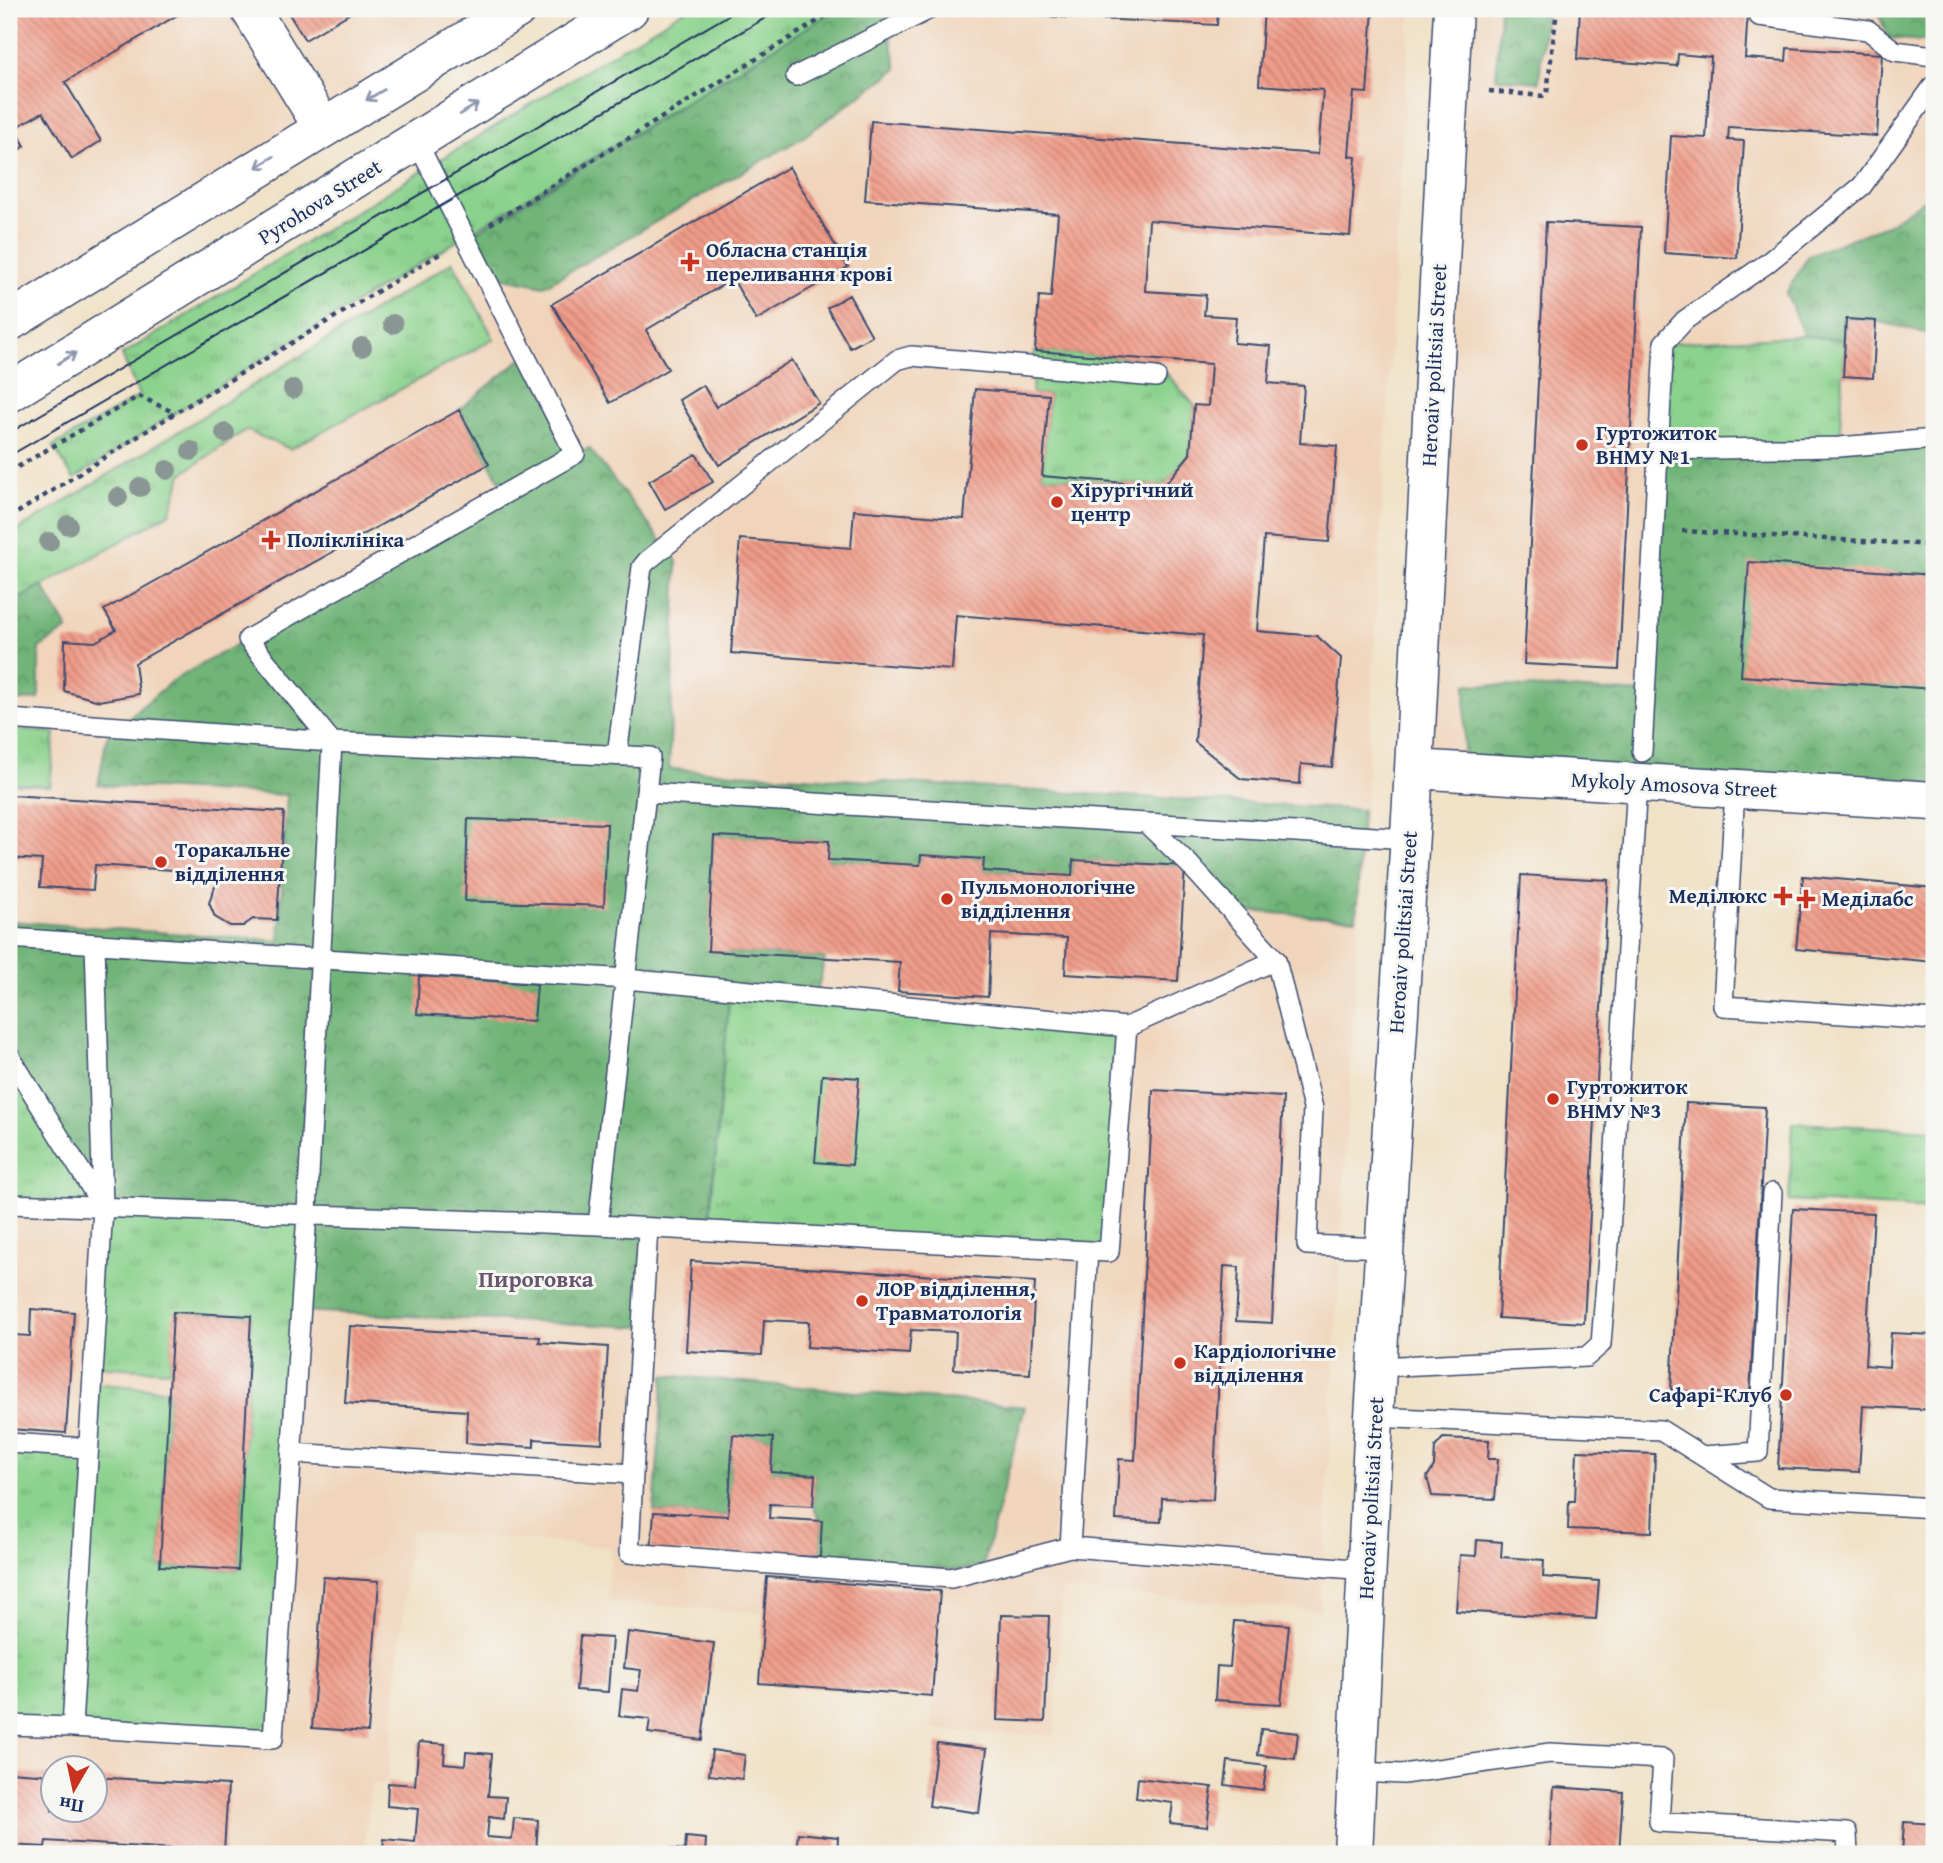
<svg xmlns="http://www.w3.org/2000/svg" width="1943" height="1863" viewBox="0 0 1943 1863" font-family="'Gentium Book Plus',serif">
<defs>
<pattern id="grass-tufts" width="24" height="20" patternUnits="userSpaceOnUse" patternTransform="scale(1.75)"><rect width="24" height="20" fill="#8bd28d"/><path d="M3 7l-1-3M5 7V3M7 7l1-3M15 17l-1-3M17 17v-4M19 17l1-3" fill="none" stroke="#71ab76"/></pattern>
<pattern id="forest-crowns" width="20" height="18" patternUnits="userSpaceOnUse" patternTransform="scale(1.75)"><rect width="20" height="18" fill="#70b478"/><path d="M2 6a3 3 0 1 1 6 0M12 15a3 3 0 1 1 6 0" fill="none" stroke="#5b9366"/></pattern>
<pattern id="building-back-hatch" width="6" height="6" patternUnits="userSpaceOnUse" patternTransform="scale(1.75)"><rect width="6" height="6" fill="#f09b88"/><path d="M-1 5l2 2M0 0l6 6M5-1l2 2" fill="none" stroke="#c27f72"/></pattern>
</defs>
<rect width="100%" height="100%" fill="#f6f6f2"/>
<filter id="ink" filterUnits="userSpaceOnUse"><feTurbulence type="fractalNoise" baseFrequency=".0143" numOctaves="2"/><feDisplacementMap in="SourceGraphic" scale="14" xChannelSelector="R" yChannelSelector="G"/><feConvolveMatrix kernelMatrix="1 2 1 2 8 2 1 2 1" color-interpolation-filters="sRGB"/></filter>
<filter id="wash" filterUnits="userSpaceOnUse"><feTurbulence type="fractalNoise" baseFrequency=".00686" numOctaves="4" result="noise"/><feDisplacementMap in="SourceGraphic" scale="28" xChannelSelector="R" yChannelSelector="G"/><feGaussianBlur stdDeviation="1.57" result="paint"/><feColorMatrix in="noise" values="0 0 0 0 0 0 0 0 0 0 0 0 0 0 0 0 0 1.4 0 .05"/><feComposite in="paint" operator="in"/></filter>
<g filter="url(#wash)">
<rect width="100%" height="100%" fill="#f0e2c7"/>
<path fill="#f0d5bc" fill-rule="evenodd" d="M9,9H512L9,322Z
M891,9H1410L1320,1611L1062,1589L1055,1735L932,1730V1696L759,1683L764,1613L607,1601L611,1548L410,1530L388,1783L371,1785L364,1854H9V532L454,258L468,282L485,274L889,29ZM52,1769H94V1811H52Z
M1453,9H1934V802L1414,769Z"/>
<path fill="url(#grass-tufts)" stroke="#538076" stroke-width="2" d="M686,9H837L175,413L74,479L53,446L139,396L122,355Z
M453,262L494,339L290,449L246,430L182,474L170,513L9,605V536Z
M1804,336L1845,340L1839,447L1658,450L1664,343Z
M1035,351L1155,360L1194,405L1190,454L1164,486L1042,476L1049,395L1032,393Z
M9,728L55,733L50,786L9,783Z
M730,988L1127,1027L1109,1252L709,1230Z
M9,1055L307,1213L273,1739L9,1725V1443L87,1448L92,1383L169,1390L160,1566L238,1570L251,1316L174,1312L170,1371L93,1366L103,1208L9,1204Z
M1793,1123L1934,1130V1209L1789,1201Z"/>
<path fill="url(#forest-crowns)" stroke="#46726b" stroke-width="2" d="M837,9H891L889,29L897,69L802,138L544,286L485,274L467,238Z
M1500,9H1546L1539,82L1496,78Z
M1876,9H1934V42L1889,38Z
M1934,193V335L1876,321L1847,319L1845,340L1804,336L1786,293L1809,255L1889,224Z
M526,355L576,454L589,448L677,561L669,769L1362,810L1356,919L1231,910L1185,866L1073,860L1072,876L983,871L984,859L921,855L920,865L828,860L829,841L714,836L709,951L825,958L816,998L730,989L709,1230L648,1228L642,1327L300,1311L307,1213L103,1207L9,1055V921L279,941L287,795L98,785L107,736L172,681L506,492L459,410Z
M1934,439V801L1463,773L1466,684L1646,693L1658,450Z
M42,585L68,629L39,648V699L9,701V605Z
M664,1375L1025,1407L982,1570L819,1566L822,1524L813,1506L815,1476L771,1472L773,1438L733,1435L728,1516L654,1512Z"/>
<g id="blocks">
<path fill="url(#building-back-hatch)" d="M9,9H175L179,14L65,82L101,141L72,159L43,112L15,128L25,146L9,156Z
M286,9H357L305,40Z
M1039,9H1218L1217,25L1038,16Z
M1264,9H1373L1367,93L1354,92L1349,156L1356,157L1350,236L1149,220L1145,291L1206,295L1204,315L1236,317L1234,343L1271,346L1268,383L1304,386L1300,443L1337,446L1329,542L1264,537L1257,631L1317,636L1341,658L1332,767L1301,764L1300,784L1241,779L1195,742L1203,635L956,615L952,670L731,653L740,539L851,548L854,510L964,519L975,389L1049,395L1042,476L1150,485L1164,486L1190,454L1194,405L1208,406L1211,364L1035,351L1039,296L1051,297L1058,214L865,200L871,121L1318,154L1323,90L1259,85Z
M1580,9H1748L1745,58L1786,61L1787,48L1882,54L1877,136L1729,127L1728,140L1744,141L1737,258L1664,253L1671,136L1706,138L1711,57L1678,54L1677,66L1577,59Z
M789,167L848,267L756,320L733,279L646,330L668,369L610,403L552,304Z
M1546,222L1641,227L1619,669L1524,664Z
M849,295L872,336L850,348L827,308Z
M1846,319L1876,321L1873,378L1843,376Z
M792,360L819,403L719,465L679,400L703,385L716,407Z
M459,410L489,464L135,663L139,694L99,701L64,691L65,640L95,642L116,630L104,610Z
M696,454L713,482L665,509L649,481Z
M1749,562L1934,575V689L1741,676Z
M9,795L284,812L277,920L253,919L243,926H230L215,917L209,903L220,873L95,865L93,890L40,887L42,860L9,858Z
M468,819L607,824L604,906L465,901Z
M714,836L829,841L828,860L920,865L921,855L984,859L983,871L1072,876L1073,860L1185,866L1178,981L1065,974L1067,938L991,934L988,997L898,991L900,962L708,951Z
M1521,875L1608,880L1584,1323L1498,1318Z
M1803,876L1934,888V962L1796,949Z
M419,976L537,984L534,1021L417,1014Z
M822,1075L859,1078L852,1165L815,1162Z
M1153,1090L1283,1097L1272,1323L1236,1321L1239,1267L1224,1266L1213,1500L1162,1498L1161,1522L1116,1520L1119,1459L1135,1460Z
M1686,1103L1765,1107L1750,1395L1671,1390Z
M1793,1209L1874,1213L1865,1365L1889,1367L1891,1333L1933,1335L1934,1410L1863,1406L1859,1472L1778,1468Z
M691,1261L1035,1282L1030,1374L954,1369L956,1332L911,1330L909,1354L807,1347L809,1322L764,1320L762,1355L686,1351Z
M31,1309L74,1312L66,1433L9,1429V1339H13V1335L30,1336Z
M173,1312L251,1316L238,1570L160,1566Z
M350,1326L540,1337L539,1342L608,1347L602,1443L534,1439V1447L466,1443L467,1411L345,1403Z
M733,1435L773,1438L771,1472L815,1475L813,1506L770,1504L769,1518L822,1521L820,1557L651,1551L654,1512L728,1516Z
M1443,1438L1489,1440L1488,1459H1498L1495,1499L1432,1496L1427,1477L1434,1466L1435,1447Z
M1577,1451L1655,1454L1652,1532L1568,1529L1569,1501H1575Z
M1477,1540L1502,1542L1501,1557L1544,1560L1543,1577L1599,1581L1596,1619L1456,1611L1460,1555L1476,1556Z
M323,1577L379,1581L368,1732L312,1728Z
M767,1577L940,1591L932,1696L759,1683Z
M1001,1615L1049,1616L1045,1722L997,1720Z
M1234,1621L1289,1625L1281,1704L1215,1700L1217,1666L1230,1667Z
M628,1632L714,1643L702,1740L648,1733L650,1719L619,1716L622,1689L638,1691L641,1670L624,1668Z
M580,1636L612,1638L608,1692L576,1690Z
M1261,1729L1298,1733L1295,1759L1258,1755Z
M419,1742L445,1744L444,1763L465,1765L466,1752L492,1754L488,1796L506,1797L504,1819L489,1817L487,1837L512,1839L514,1818L538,1820L536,1854H382L384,1839L415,1842L418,1809L387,1806L388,1783L415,1785Z
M937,1743L987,1749L979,1813L929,1806Z
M712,1750L745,1755L742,1779L709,1775Z
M1228,1761L1267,1766L1263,1790L1225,1785Z
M9,1772L52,1775V1811H94V1777L228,1785L224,1852L46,1841L45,1847L9,1845Z
M1138,1778L1212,1787L1207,1827L1170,1823L1173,1803L1136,1798Z
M1554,1787L1623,1792L1619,1854H1550Z
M1904,1822L1934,1824V1854H1902Z
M798,1833L838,1837L837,1854H796Z
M686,1837L706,1839L705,1854H664L665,1848L685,1850Z"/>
</g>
</g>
<g filter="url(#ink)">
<use href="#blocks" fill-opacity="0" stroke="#3b4a6e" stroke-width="2"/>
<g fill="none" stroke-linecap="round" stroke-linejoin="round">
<g stroke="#3b4a6e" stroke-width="22">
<path id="service" d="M1759,16L1868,30L1895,51L1934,56
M796,76L930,9
M1658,450L1839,447L1934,439
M9,719L332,742L650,757L598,1225
M1642,752L1664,343L1685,320L1766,264L1862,186L1934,85
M617,755L642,567L647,561L897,360L911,356L1156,377
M1735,789L1723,1006L1934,1020
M648,793L1146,823L1189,864L1276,960L1313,1108L1307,1245L1384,1248
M1146,823L1409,839
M9,938L626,979L1127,1027L1109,1252L598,1225L9,1204
M95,944L103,1206
M1127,1027L1276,960
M9,1055L103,1207L72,1727L9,1725
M1088,1251L1070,1547L1367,1570
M1377,1367L1586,1357L1601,1344L1610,1232L1637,783
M1374,1417L1661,1430L1769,1498L1934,1508
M9,1443L87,1448
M291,1453L633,1474L648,1228
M1703,1456L1758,1452L1772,1193
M633,1474L629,1553L951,1578L1070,1547
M72,1727L273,1739L307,1213L332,742L248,639L575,454L417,142
M1358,1772L1403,1774L1550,1753L1663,1759L1659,1822L1847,1833L1848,1854"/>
</g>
<g stroke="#3b4a6e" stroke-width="41">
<path id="minor" d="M250,9L322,126
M1414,769L1934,801
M1353,1854L1374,1417L1414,769L1453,9"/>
</g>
<g stroke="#3b4a6e" stroke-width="41">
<path id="secondary" d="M9,322L517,9
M9,393L629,9"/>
</g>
<path stroke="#3b4a6e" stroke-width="4.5" stroke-dasharray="5 5" stroke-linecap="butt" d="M1489,91L1543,96L1547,93L1557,9
M490,224L837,9
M9,472L139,396L175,413
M9,518L175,413L443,252
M1682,531L1934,545"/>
<use href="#service" stroke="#fff" stroke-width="19"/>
<use href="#minor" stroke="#fff" stroke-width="38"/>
<use href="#secondary" stroke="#fff" stroke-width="38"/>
<path stroke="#1b2f5e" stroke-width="2" d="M9,433L739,9
M9,456L781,9"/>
</g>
<g fill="#8a9694">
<circle cx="393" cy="324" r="10"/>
<circle cx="362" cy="347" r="10"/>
<circle cx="293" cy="389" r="10"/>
<circle cx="225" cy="433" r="10"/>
<circle cx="191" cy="451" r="10"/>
<circle cx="167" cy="470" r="10"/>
<circle cx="140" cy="487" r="10"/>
<circle cx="118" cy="497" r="10"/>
<circle cx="68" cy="525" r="10"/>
<circle cx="49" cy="542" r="10"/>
</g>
<defs><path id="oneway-shaft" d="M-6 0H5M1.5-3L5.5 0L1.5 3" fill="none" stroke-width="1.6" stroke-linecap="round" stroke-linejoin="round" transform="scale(1.75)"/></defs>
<g stroke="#8d97ae">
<use href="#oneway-shaft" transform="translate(375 95) rotate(149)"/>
<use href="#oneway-shaft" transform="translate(469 109) rotate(-32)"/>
<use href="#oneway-shaft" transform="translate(265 162) rotate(148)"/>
<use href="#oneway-shaft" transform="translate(67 358) rotate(-32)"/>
</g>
</g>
<g fill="#c8321e" stroke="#f6f6f2" stroke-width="2.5">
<path d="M686.5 251.5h7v7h7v7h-7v7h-7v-7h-7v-7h7z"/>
<circle cx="1582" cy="445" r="7"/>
<circle cx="1057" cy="502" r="7"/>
<path d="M267.5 529.5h7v7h7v7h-7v7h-7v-7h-7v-7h7z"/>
<circle cx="161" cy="862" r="7"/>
<path d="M1779.5 885.5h7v7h7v7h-7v7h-7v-7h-7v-7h7z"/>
<circle cx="947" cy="899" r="7"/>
<path d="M1802.5 888.5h7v7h7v7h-7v7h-7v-7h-7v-7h7z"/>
<circle cx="1553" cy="1099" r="7"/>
<circle cx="862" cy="1301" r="7"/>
<circle cx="1180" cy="1363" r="7"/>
<circle cx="1786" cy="1395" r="7"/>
</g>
<g text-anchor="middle" stroke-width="6" stroke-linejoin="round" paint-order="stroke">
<g font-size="21" fill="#1b2f5e" stroke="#f6f6f2">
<text transform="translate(320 202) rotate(-32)" y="7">Pyrohova Street</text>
<text transform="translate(1434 365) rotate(-87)" y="7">Heroaiv politsiai Street</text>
<text transform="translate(1674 785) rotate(3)" y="7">Mykoly Amosova Street</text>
<text transform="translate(1403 932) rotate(-86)" y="7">Heroaiv politsiai Street</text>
<text transform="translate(1371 1498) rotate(-87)" y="7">Heroaiv politsiai Street</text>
</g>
<g font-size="21" font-weight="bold" fill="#1b2f5e" stroke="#f6f6f2" text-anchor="start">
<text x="706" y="257">Обласна станція<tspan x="706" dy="24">переливання крові</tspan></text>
<text x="1596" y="440">Гуртожиток<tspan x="1596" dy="24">ВНМУ №1</tspan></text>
<text x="1071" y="497">Хірургічний<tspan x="1071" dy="24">центр</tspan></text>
<text x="287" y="547">Поліклініка</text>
<text x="175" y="857">Торакальне<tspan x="175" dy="24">відділення</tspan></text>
<text x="961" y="894">Пульмонологічне<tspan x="961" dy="24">відділення</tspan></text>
<text x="1767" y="903" text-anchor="end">Меділюкс</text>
<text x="1822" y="906">Меділабс</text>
<text x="1567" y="1094">Гуртожиток<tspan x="1567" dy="24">ВНМУ №3</tspan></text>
<text x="876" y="1296">ЛОР відділення,<tspan x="876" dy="24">Травматологія</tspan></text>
<text x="1194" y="1358">Кардіологічне<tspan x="1194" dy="24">відділення</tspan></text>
<text x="1772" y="1402" text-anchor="end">Сафарі-Клуб</text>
</g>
<g font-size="23" font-weight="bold" fill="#66556d" stroke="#f6f6f2">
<text x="536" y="1287">Пироговка</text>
</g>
</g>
<rect width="1943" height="1863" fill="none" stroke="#f6f6f2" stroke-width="35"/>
<g transform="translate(74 1789) rotate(189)"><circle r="33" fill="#f6f6f2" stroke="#9ea6b7" stroke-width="2"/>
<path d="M0-5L12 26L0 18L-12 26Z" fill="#c8321e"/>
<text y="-10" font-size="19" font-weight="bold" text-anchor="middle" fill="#1b2f5e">Пн</text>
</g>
</svg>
